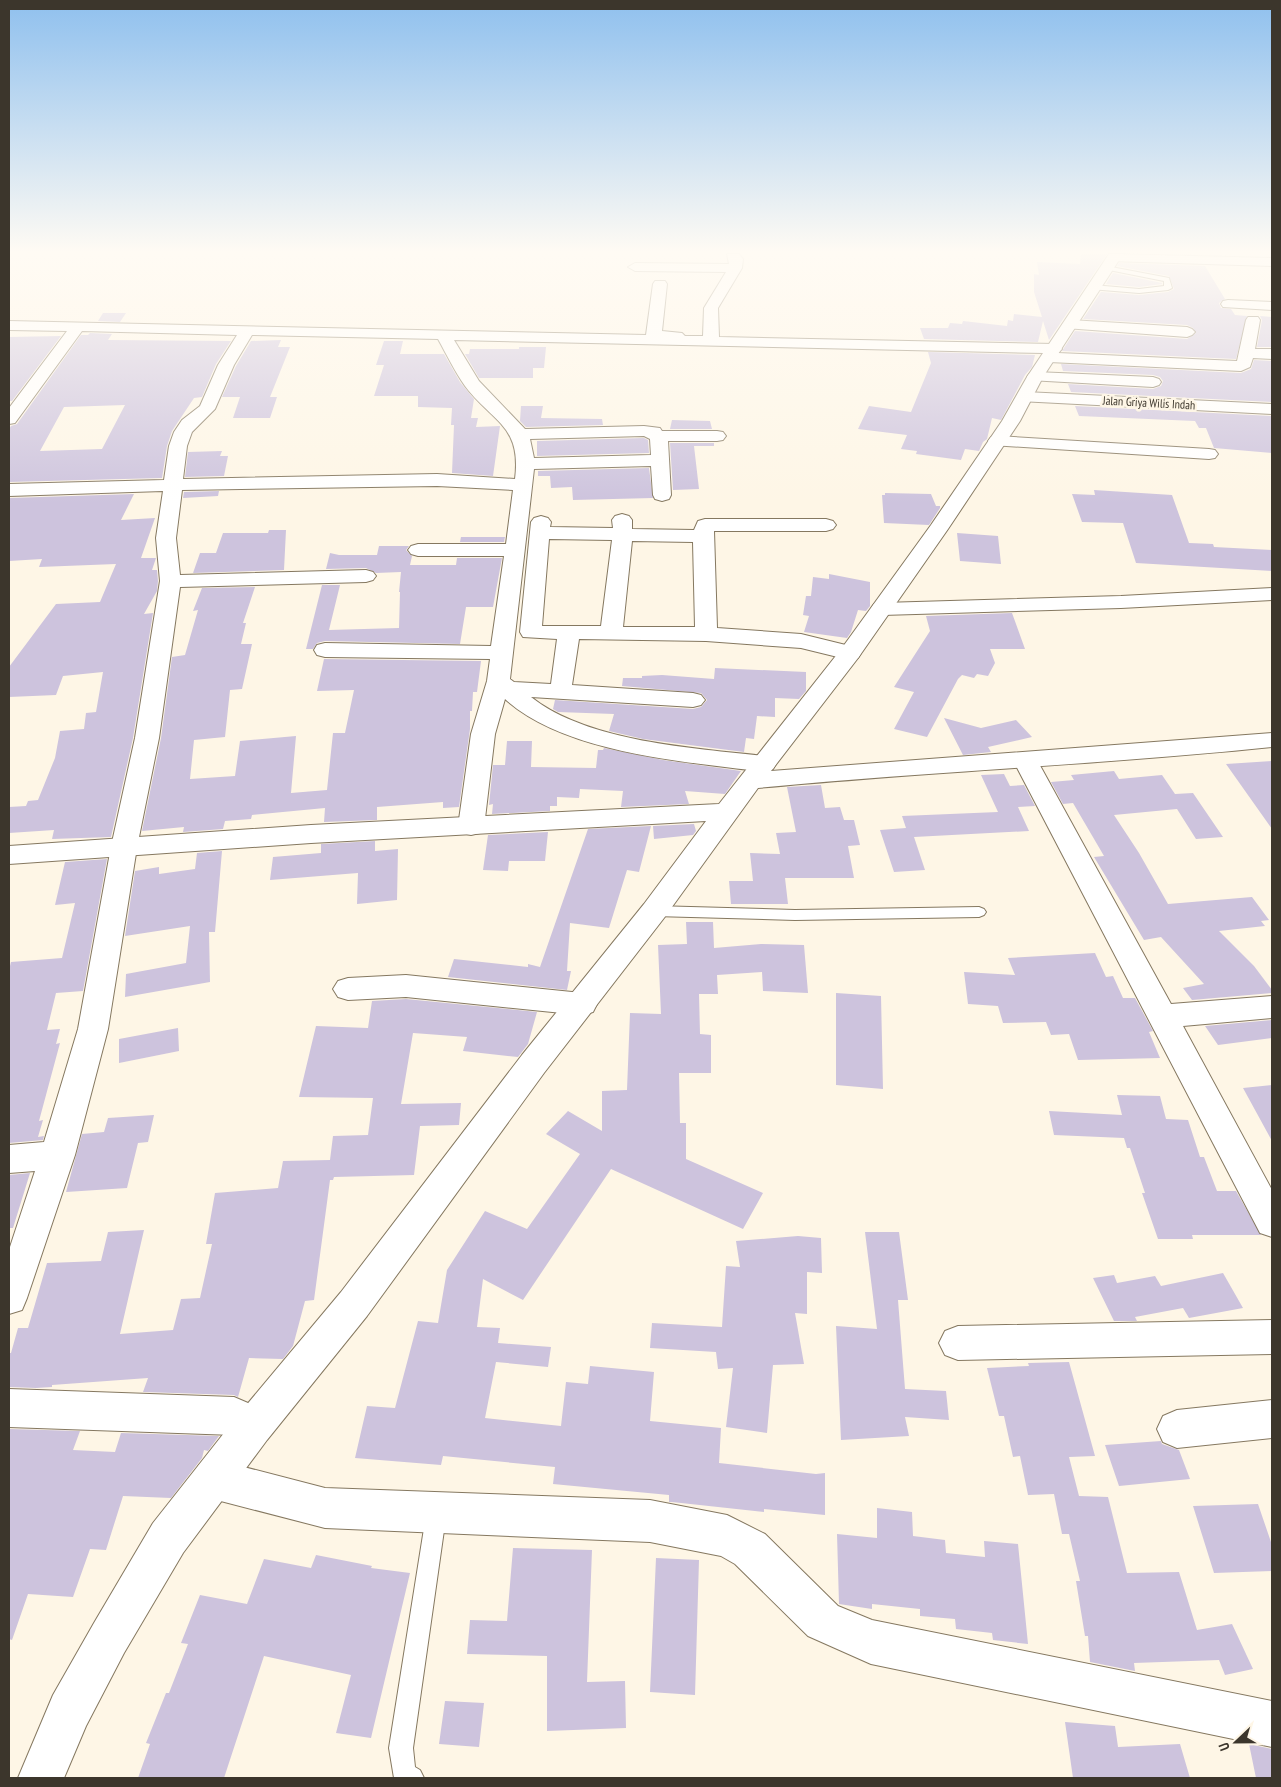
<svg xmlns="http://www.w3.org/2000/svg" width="1281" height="1787" viewBox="0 0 1281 1787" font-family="'PT Sans Narrow',sans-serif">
<rect width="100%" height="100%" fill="#fef6e6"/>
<path fill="#cdc3dd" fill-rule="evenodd" d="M1081,254H1107L1049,340L1043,321L1038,342L924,339L920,328H948L950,323L962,324L963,321L1007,326L1008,320L1013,321L1014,314L1042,317L1034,292V274L1039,275L1037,262L1080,264Z
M1119,263L1205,266L1225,299L1219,303L1221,308L1231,309L1235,315L1247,316L1236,359L1062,351L1075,331L1187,339L1196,333L1193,328L1187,325L1083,319L1101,292L1139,295L1168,292L1174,289L1169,276L1117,266Z
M1113,273L1162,283V284L1139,287L1106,284Z
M103,313H126L120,322L98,321Z
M1260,316L1272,317V347H1257L1262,320Z
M90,333L112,334L108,340L231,341L216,364L202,397L194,398L172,431L167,446L162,478L9,482V429L11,426L17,424L81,335H88ZM125,405L102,449L40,451L64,407Z
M61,336L12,401H9V337Z
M281,340L278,347H290L270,397H277L270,418H233L240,397H222L236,366L251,341Z
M384,341H403L400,354H444L460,382L474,399L471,418H478L476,427L500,426L493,476L452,473L454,425H451L452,408L418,407V396H374L384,365H376Z
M519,347H546L544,368H533V378H479L465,354H469L470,349H519Z
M928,352L1035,355L1032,367L1025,375L1001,420L992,418L987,439L983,442L979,451L965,449L961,460L916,454L917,451L901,449L907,435L858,429L869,406L911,412L931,363Z
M1254,360L1272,361V402L1071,392L1068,384L1153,389L1161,386L1163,381L1160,377L1153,375L1063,371L1061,364L1241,373L1251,369Z
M521,406H543L541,418L602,419L603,425L526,427L520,421Z
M1075,406L1272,416V453L1214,448L1206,428H1199L1195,421L1079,416Z
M672,420L710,421L712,429H670Z
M644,438L648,440L649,453L537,456V441Z
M670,443H714V446H694L699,489L673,490Z
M222,451L220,456H228L224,476L185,477L188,452Z
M649,468L653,498L573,500L572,487L551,488L550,476H538V471Z
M1094,490L1172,495L1189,543L1213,544L1214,547L1272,550V571L1136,563L1123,523L1082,522L1072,494L1095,495Z
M219,491L218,496L183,498L184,492Z
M885,493L931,494L936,506H940V508L929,525L884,523L882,495H885Z
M134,494L121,520L155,518L141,558H156L152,570H157L158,581L157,591L144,614L153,613L133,738L111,837L52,839L54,830L9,833V807L26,806L28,801L38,800L55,758L60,731L84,729L86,713L96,712L103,672L63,676L56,695L9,697V667L56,604L100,602L116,564L39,567L42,559L9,561V498Z
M269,530H286L284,570L193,573L200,553H216L223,533H268Z
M957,533L998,536L1001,564L960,561Z
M461,537H505L504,542H460Z
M379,546H409L406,550L412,556L410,565H456L457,558H502L493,607H466L460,644L325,641L317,643L313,649H306L322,585H340L329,630L399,628L400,592H399L401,572L376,573L366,568L326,569L330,553L339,555H377Z
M829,574L870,582V606L866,611L858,610L851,632L847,638L804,632L809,616L803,615L806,596H811L813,577L829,579Z
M255,587L243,623H246L241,644H252L242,689L230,690L225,737L194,740L190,779L235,776L240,741L296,736L291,793L327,790L333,733H345L354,690L317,691L324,659L481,661L477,692H473L472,711H470V729L459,807L443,808V802L377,807V820L324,822L325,808L252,815L251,819L225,821L223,829L183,832L184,827L142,831L161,738L172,657L185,655L198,610L193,611L202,588Z
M1012,613L1025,649H990L995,663L988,676L977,674L974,678L962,675L958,679L927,737L894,729L914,692L894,687L930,631L926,616Z
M715,668L806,672V691L799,699L775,698V717L757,716L754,739L746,738L744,752L643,739L609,731L614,714L558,712L553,709L555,700L693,709L701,707L707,700L701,693L622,686L623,678H642V676L662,675L714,679Z
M944,718L981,728L1016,720L1032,737L988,747L991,752L963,755Z
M507,741H532L531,767L596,768L598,750H603L604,748L663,760L741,771L725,794L685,791L689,804L621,807L623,791L580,789L579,798L557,797V806H550V811L492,814L493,804L489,805L493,765H505Z
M1272,761V829L1226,764Z
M1114,771L1119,779L1162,775L1175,794L1193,793L1223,837L1196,839L1177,809L1114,815L1139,853L1168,904L1252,897L1269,920L1261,921L1265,926L1219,931L1254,966L1272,990V993L1192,1000L1183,988L1204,984L1161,937L1144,940L1094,857L1104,856L1073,803L1063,804L1051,782L1074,780L1071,775Z
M1004,774L1010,786L1024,785L1035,806L1018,807L1029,831L914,837L925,870L894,872L880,830L906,828L902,816L998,812L981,775Z
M821,785L825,808L840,807L844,820H854L860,845L848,846L854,878H785L788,904H731L729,881H753L750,853L780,854L776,833L796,832L787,787Z
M694,824L696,831L693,835L654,839L653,826Z
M651,826L639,872L627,870L609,928L570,923L567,971H571L567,990L448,977L454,959L528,967V964L540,967L588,829Z
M548,832L545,861H509L508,871L483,870L488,835Z
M375,841V851L398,849L397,900L357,904L358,873L270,880L273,857L321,853V844Z
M222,851L215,932H209L210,982L125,997L126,974L186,963L190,926L125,936L135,871L159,867V874L195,869L197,853Z
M107,859L83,991L56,993L47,1030L60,1029L56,1044L60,1043L39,1121L43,1120L38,1137L44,1136L43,1140L9,1143V970L11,962L62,958L75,903L55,905L65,862Z
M686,922H713L714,948L761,944L804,945L808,993L763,991L762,972L717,975L718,994H699L700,1034L711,1035V1073H679L680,1123H686V1159L763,1193L743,1229L611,1169L523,1300L483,1279L477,1327L500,1328L498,1343L551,1347L548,1367L496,1362L485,1418L561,1426L566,1382L588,1384L590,1366L654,1372L650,1421L721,1428L719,1463L816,1474L825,1473V1515L764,1509V1512L672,1502H669V1495L553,1484L555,1467L443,1456L441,1465L355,1458L367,1406L395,1408L418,1321L438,1323L447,1270L485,1211L527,1229L580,1154L546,1134L568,1111L602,1131V1091L627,1090L630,1013L661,1014L658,945L687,944Z
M1095,953L1106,977L1113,976L1123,998H1135L1153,1031L1149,1032L1160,1058L1078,1060L1069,1034L1051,1035L1046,1022L1003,1023L998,1006L968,1004L964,972L1015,975L1008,958Z
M836,993L881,996L883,1089L836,1085Z
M406,999L537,1012L528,1044L518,1057L463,1051L467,1037L413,1033L401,1104L461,1103L459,1125L420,1126L414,1175L334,1177L333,1180H330L314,1300L305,1301L293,1346L283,1359L249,1358L238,1397L234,1395L143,1392L148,1378L52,1385V1387L36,1388L9,1387V1353H11L18,1328H28L47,1263L101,1261L108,1232L144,1230L120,1334L173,1330L181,1299L200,1298L212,1244H206L215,1193L278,1188L283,1161L330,1160L333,1136L368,1135L373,1098L299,1097L316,1026L368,1028L372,1001Z
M1272,1020V1038L1218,1045L1205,1026Z
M178,1028L179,1051L119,1063V1039Z
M1272,1085V1141L1243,1088Z
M1117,1095L1160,1096L1166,1119L1188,1120L1200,1157H1204L1217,1191H1236L1261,1235H1192L1193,1239H1158L1142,1193H1145L1130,1148H1127L1124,1138L1054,1135L1049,1111L1122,1115Z
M154,1115L148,1142L138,1143L127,1188L66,1192L82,1134L104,1132L108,1118Z
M30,1173L13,1228H9V1175Z
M865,1232H899L908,1300H898L905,1389L946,1391L949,1420L905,1417L909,1436L841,1440L836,1326L877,1329Z
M798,1236L821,1238L822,1273L807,1272V1314L795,1313L804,1364L773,1365L767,1433L726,1427L733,1368L718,1369L716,1352L650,1348L652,1323L722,1327L726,1266L740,1267L736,1241Z
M1223,1273L1243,1308L1189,1318L1183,1308L1135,1317L1137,1321H1114L1093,1278L1114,1275L1117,1283L1155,1276L1161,1286Z
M1069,1362L1095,1456L1069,1457L1079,1496L1108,1497L1127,1573L1179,1572L1197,1630L1232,1624L1253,1669L1225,1675L1219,1660L1134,1663L1135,1671L1090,1662L1088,1636H1085L1076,1581H1080L1069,1534H1062L1054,1494L1028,1495L1020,1456L1013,1457L1004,1416H999L987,1368L1029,1366L1028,1363Z
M9,1429L80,1431L73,1450L115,1452L121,1433L219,1436L208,1451L204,1450L202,1458L171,1498L123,1496L106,1550L90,1549L73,1597L28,1594L12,1640L9,1639Z
M1161,1441L1162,1444L1179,1450L1190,1479L1119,1486L1105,1445Z
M1258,1504L1272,1545V1571L1214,1573L1193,1506Z
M877,1508L912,1512L913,1536L945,1540L946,1553L985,1557L984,1541L1018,1544L1028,1644L993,1640L992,1633L956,1629L955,1619L920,1616V1609L872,1604V1609L839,1604L837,1534L877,1538Z
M513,1548L592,1550L587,1682L625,1681L626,1728L547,1731V1656L467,1654L470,1620L507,1621Z
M316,1555L372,1566L371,1568L410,1573L371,1738L336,1733L351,1675L264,1656L224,1778H138L150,1744L146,1743L166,1693H169L188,1644L181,1643L200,1595L247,1604L264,1559L311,1568Z
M656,1558L699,1560L695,1695L650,1692Z
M445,1701L484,1703L479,1747L439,1744Z
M1065,1722L1115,1726L1118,1747L1180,1744L1190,1778H1073Z
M1249,1744L1272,1749V1778H1256Z"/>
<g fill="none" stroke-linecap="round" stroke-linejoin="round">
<g stroke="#857860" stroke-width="2">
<path id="lane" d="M1106,266L1169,278L1172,288L1168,290L1139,293L1090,289L1089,287L1093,285L1139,289L1164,286V281L1104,269V267Z
M654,906L795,910L979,907L984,909L986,912L984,915L979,917L795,920L654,916L649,914L647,911L649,908Z
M436,1506L443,1509L446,1516L413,1748L415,1767L420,1770L424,1778H394L389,1748L426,1516L429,1509Z"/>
</g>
<g stroke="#857860" stroke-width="2">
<path id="street" d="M727,254H739L743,259L742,268L718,308L719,337L1054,344L1060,346L1062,349L1058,353L1237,361L1246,320L1248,317H1258L1260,320L1255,349H1272V359L1253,358L1250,367L1241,371L1049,362L1043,360L1041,357L1044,353L454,340L479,381L525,429L644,426L660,428L662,431H717L723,432L726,436L723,440L717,441H668L671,495L669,499L662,501L655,499L653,495L651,466L534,469L510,679L514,682L551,684L557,639L523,637L520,632L531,522L534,518L541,516L548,518L551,522L550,527L613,528L612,520L615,516L622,514L629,516L632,520V529L694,530L698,521L705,519H826L833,521L836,525L833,529L826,531H714L717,628L801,634L858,648L861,653L858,658L850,660L801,648L706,641L579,639L572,685L693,693L701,695L705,700L701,705L693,707L531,697C588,742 693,748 764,756L773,759L776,764L773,769L764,772C685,761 566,754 505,699L495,734L484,827L480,833L471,835L462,833L458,827L471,734L487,681L490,659L325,657L317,655L314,650L317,645L325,643L491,646L504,556H418L411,554L408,550L411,546L418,544H506L513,490L437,486L182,490L176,538L180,575L366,570L373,572L376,576L373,580L366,582L180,587L159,738L137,847L108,1029L75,1155L27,1298L22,1310L9,1314V1250L35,1171L9,1173V1145L44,1142L78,1029L111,847L135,738L160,581L156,538L163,491L9,496V484L164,480L169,446L174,432L182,420L200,406L218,365L237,335L82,331L15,423L9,424V408L67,331L9,330V321L646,335L653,284L655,281H665L667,284L662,331L682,333L685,336H703L704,308L726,272L635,271L628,267L635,263L729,264ZM252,335L438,339C447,355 455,372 465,386C492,422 522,425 515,479L437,474L183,479L187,446L192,432L215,409L234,365ZM644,436L650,439L651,455L534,458L530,439ZM549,539L612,540L601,626H542ZM632,541L693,542L695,627H623Z
M1114,254L1272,258V266L1109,261L1107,258L1109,255Z
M1228,300L1272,302V310L1223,307L1221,304L1223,301Z
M1070,320L1187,327L1192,329L1195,332L1192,335L1187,337L1065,328L1062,325L1065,322Z
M1035,372L1153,377L1159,379L1161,382L1159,385L1153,387L1029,380L1027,377L1029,374Z
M1025,392L1272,404V414L1019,401L1017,397L1019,393Z
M997,436L1209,449L1215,450L1218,454L1215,458L1209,459L991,445L988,441L991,437Z
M1272,588V600L1121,608L882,615L874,614L871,609L874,604L882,603L1121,596Z
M1025,753L1034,755L1037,760L1171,1004L1272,996V1018L1183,1026L1272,1190V1237L1260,1233L1013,760L1016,755Z
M406,975L582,993L593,996L597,1004L593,1012L582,1015L406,997L348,1000L338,997L333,989L338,981L348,978Z
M1272,1320V1354L958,1360L945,1355L939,1343L945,1331L958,1326Z
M9,1389L234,1397L248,1403L253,1416L248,1429L234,1435L9,1427Z
M1272,1400V1438L1177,1448L1163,1442L1157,1429L1163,1416L1177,1410Z
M213,1459L325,1488L650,1500L727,1515L765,1534L838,1606L872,1620L1272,1701V1747L871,1664L808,1636L735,1564L721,1556L650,1542L325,1528L213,1499L199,1493L193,1479L199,1465Z"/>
</g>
<g stroke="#857860" stroke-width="2">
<path id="secondary" d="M1109,254H1123L1043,377L1020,421L948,529L858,658L771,771L1272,733V747C1101,765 929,771 758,788L664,918L544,1073L367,1316L267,1440L183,1553L124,1653L86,1726L64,1778H18L53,1695L94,1623L153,1523L239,1414L341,1292L522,1055L644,904L706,821L311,843L9,864V846L311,825L719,804L842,648L931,525L1002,421L1027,377Z"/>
</g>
<use href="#lane" fill="#fff" fill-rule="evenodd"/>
<use href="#street" fill="#fff" fill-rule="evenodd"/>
<use href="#secondary" fill="#fff" fill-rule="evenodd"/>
</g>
<linearGradient id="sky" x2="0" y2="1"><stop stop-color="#8fc0ee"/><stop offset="0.5" stop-color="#fffbf4"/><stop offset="1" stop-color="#fffbf4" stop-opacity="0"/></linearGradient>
<rect width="1281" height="504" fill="url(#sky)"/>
<g text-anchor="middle" stroke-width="5" stroke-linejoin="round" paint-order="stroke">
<g font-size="12" fill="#3c362c" stroke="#fef6e6">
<text transform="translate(1149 403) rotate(3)" y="4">Jalan Griya Wilis Indah</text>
</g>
</g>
<rect width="1281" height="1787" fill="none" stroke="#3c362c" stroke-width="20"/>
<g transform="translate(1236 1742) rotate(248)" stroke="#fef6e6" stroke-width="4" paint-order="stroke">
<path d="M0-4L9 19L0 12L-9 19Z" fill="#3c362c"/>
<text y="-8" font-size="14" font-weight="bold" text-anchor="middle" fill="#3c362c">U</text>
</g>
</svg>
